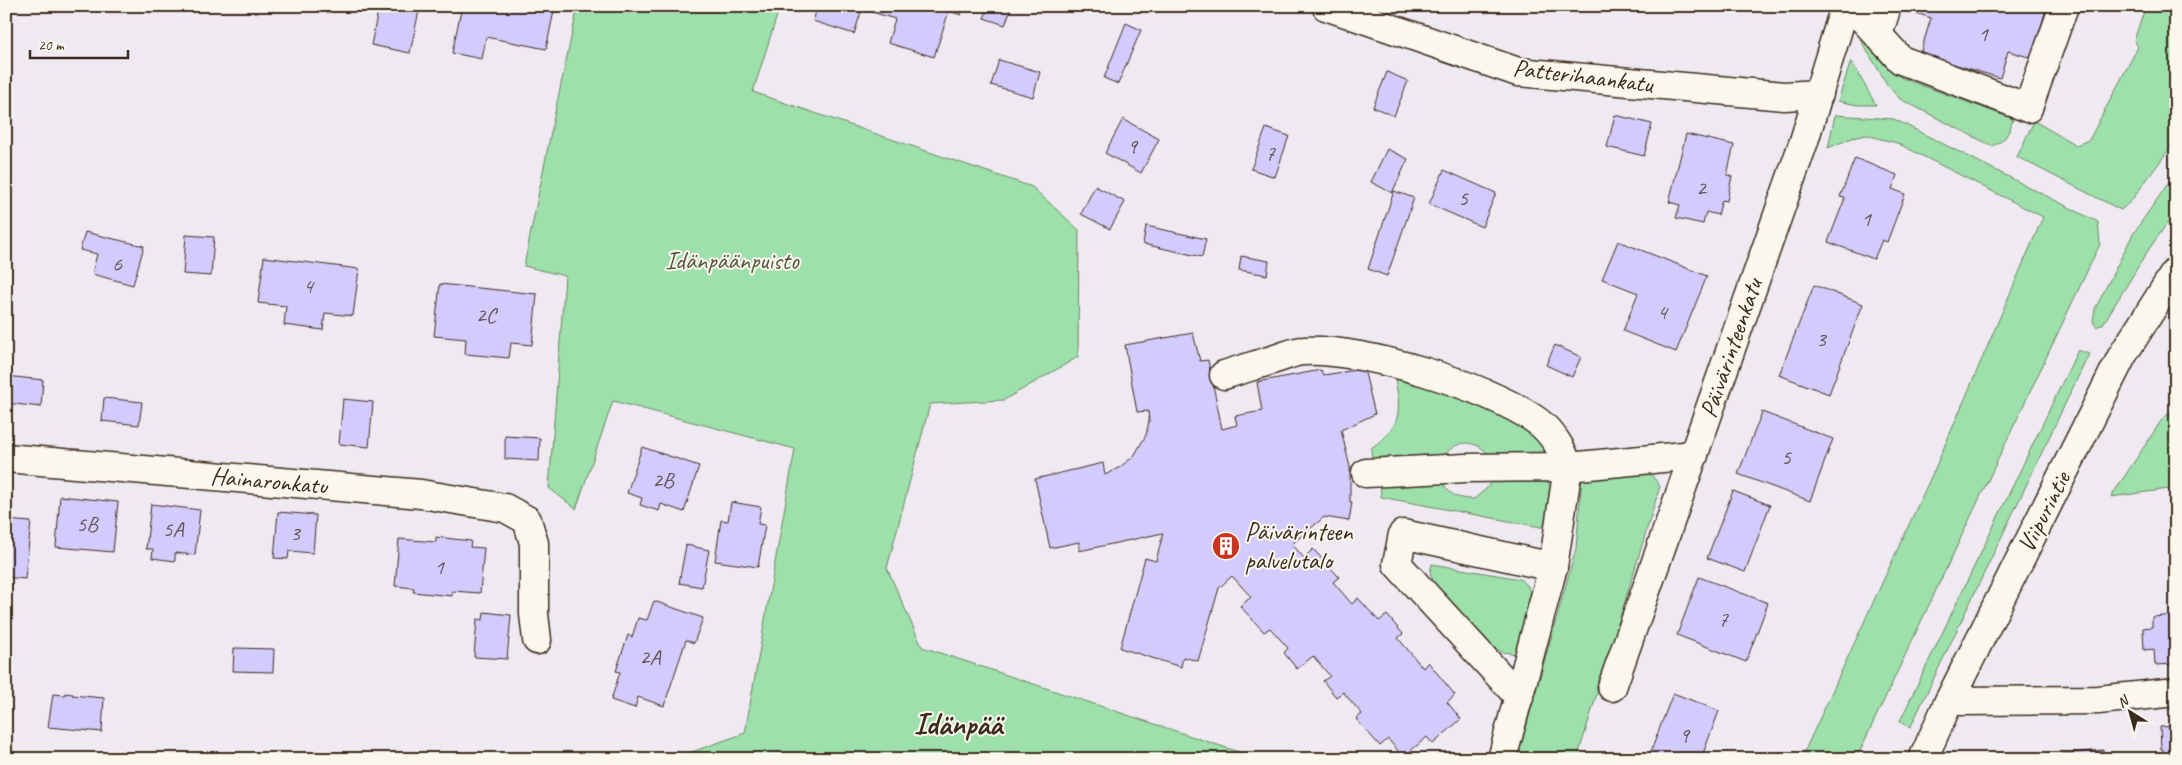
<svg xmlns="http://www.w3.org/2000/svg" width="2182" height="765" font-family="Caveat,sans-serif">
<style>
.green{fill:#9de0ab;stroke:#6c8564}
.building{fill:#d4cbfd;stroke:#3b2a1e}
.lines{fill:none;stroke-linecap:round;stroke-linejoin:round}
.minor-casing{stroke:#3b2a1e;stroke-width:31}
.major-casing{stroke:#3b2a1e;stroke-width:31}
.minor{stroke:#fbf7ec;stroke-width:28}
.major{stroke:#fbf7ec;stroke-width:28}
.labels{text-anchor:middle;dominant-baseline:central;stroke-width:4;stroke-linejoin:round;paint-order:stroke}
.number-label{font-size:22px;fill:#615256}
.street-label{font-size:25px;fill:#3b2a1e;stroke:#fbf7ec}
.park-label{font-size:25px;fill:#545841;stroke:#fbf7ec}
.poi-label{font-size:25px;fill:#3b2a1e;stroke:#fbf7ec;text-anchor:start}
.district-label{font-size:30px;font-weight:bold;fill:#3b2a1e;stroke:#fbf7ec}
</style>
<rect width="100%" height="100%" fill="#efeaf1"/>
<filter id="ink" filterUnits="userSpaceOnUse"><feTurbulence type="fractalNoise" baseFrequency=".02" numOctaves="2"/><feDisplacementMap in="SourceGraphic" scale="10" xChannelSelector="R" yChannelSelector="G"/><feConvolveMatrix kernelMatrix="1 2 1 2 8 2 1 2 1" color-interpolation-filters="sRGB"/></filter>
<g filter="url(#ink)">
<!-- green -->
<g class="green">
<path d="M578,6H780L753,92L1032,187L1079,230L1078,357L1004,400L930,404L887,568L922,647L1260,759H672L745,733L795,449L613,401L576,509L549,488L565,276L524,266L556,107Z"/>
<path d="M2146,6H2176V140L2131,201L2121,210L2017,157L2034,121L2076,145L2089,140L2138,47L2134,40Z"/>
<path d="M1860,39L1866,40L1885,66L1902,78L2013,119C2009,133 2006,141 1992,146L1900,99L1888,86Z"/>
<path d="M1851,61L1876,105H1857L1838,101Z"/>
<path d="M1835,115L1894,119L2098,222L2100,244L1856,759H1801L1936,466L2043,217L1897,143L1866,135L1852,138L1828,148Z"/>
<path d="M2176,172V211L2149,249L2103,324L2096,327L2093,321L2095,309L2133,234Z"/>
<path d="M2078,350L2089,354L1910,728L1900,721Z"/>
<path d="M1394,375L1447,390L1532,430L1553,454L1490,456C1475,438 1456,439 1442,458L1372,462L1371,448C1402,427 1402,411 1394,375Z"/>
<path d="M2176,406V488L2111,497L2161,421Z"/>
<path d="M1646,468L1660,486L1577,759H1517L1576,549L1582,476Z"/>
<path d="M1558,475L1551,529L1381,497L1380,482L1441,480C1450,495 1456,499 1474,499L1486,489L1492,481Z"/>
<path d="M1432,564L1520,579L1528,586L1531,597L1517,654L1502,652L1481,641L1436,591L1430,572Z"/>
</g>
<!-- building -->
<g class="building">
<path d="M318,6H338L337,12L317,8Z"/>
<path d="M379,6H420L410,53L371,45Z"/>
<path d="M462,6H555L546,49L486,37L482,59L452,53Z"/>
<path d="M818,6H964L961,15L949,11L934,57L888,43L895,19L862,9L854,34L813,21Z"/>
<path d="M989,6H1012L1005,25L984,18Z"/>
<path d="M1915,6H2047L2032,58L2008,51L2000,78L1920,54L1931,18L1913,12Z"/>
<path d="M1126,23L1141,30L1118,84L1104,78Z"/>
<path d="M999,60L1040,72L1033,97L991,85Z"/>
<path d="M1387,72L1408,81L1394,116L1373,107Z"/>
<path d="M1615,115L1652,124L1644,156L1607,147Z"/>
<path d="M1123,119L1159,139L1141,173L1105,153Z"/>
<path d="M1266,128L1289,136L1275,177L1251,169Z"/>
<path d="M1686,134L1734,145L1727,175L1732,176L1727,201L1722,200L1718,215L1706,212L1703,224L1676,218L1680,205L1669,202Z"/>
<path d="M1387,149L1408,159L1392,193L1371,182Z"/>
<path d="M1855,158L1897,175L1892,189L1905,194L1887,242L1882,240L1874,259L1828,242L1845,198L1840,197Z"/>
<path d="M1444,170L1496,193L1482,227L1429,204Z"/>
<path d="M1095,186L1125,202L1110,229L1081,214Z"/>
<path d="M1394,191L1414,198L1387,276L1368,269Z"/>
<path d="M1146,226L1206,239L1202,257L1143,244Z"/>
<path d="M85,232L144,246L133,285L92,274L97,254L80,250Z"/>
<path d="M186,235L214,237L211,276L183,274Z"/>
<path d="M1618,241L1707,276L1676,352L1623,331L1638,293L1602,279Z"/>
<path d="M1241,256L1269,261L1267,275L1239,270Z"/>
<path d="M264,257L359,269L353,316L325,313L323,330L284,325L286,306L258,303Z"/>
<path d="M440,284L537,294L532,345L511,343L509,358L465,354L466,339L434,336Z"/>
<path d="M1814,285L1863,304L1829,394L1779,375Z"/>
<path d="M1193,333L1200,361L1208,360L1222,429L1237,425L1235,416L1262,411L1257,382L1321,370L1323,375L1364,369L1375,414L1341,430L1350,467V502H1352L1349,521L1324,517L1292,544L1304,558L1313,549L1339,577L1333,582L1352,604L1358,598L1379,621L1387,615L1403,634L1398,638L1423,668L1428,662L1455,695L1447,702L1461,719L1433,744L1427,737L1403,757L1388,739L1380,746L1356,719L1362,714L1343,692L1336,697L1323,681L1330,676L1313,656L1297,669L1284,653L1288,648L1270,628L1264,632L1240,606L1251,597L1232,576L1219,588L1198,661L1183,657L1181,667L1120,648L1145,558L1156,561L1163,533L1079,551V542L1050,548L1035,479L1103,463L1105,475L1120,467L1134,456L1146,435L1149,421L1148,411L1137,412L1125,345Z"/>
<path d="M1555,345L1581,357L1572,377L1546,365Z"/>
<path d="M6,376L43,380L41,407L6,403Z"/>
<path d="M104,398L142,402L139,425L102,421Z"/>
<path d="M343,399L373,402L369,447L339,444Z"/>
<path d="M1762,412L1833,439L1810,501L1738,474Z"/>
<path d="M505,436L540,438L539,461L505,459Z"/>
<path d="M642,447L699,466L684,512L661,504L659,511L640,505L642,498L627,493Z"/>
<path d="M1733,491L1770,505L1745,572L1707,558Z"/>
<path d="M60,496L118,502L113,552L56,547Z"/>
<path d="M731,502L761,507L758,524L765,525L758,567L715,561L721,520L728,521Z"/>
<path d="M151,504L200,510L195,555L175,553V561L152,558L153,549H146Z"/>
<path d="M278,512L316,515L313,553L289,551L288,559L274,558Z"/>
<path d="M6,520L31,522L25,579L6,577Z"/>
<path d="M436,537L471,541L470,547L484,548L480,593L452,591V596L413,592L414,588L395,586L399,539L436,542Z"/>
<path d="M686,545L709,550L702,587L679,583Z"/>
<path d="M1699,577L1768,603L1746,662L1677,635Z"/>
<path d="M654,601L703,618L694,643L686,640L664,706L638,697L635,708L611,700L620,672L616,671L628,635L632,637L638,618L647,620Z"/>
<path d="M484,612L511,615L507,659L474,657L477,619L483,620Z"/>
<path d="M2176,615V664L2155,665L2154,649L2144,650L2143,628L2152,627V617Z"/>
<path d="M234,648L274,649L273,672L233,671Z"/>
<path d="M65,693L73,694L72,695L104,698L102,732L48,727L53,694L65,695Z"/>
<path d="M1673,693L1719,711L1701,759H1648Z"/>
<path d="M2176,726V759H2170V754L2163,755V749H2161L2160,727Z"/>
<path d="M2103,750L2104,759H2063L2062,754Z"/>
</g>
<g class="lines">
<defs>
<g id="minor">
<path d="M1326,6L1518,72L1784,96L1819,94"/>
<path d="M1851,6L1901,60L2028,108L2064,6"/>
<path d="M1878,35L1887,6"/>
<path d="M1224,375C1242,369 1260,364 1278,358C1286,356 1295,351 1304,351C1364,348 1488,386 1537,421C1552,432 1563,450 1568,467L1553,567L1502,759"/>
<path d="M6,458L421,494L505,508L527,520L534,543V614L537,640"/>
<path d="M1366,473L1466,468L1568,467L1694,455"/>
<path d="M1612,687L1804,141L1845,6"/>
<path d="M1519,697L1397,564L1403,534L1553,567"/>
<path d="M1949,701L2098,700L2176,692"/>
</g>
<path id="major" d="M1923,759L1949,701L2122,356L2176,271"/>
</defs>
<!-- minor casing -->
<use href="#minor" class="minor-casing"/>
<!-- major casing -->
<use href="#major" class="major-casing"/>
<!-- minor -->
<use href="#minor" class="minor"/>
<!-- major -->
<use href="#major" class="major"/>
</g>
</g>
<!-- icons -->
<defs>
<symbol id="building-disc" viewBox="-11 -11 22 22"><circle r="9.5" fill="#c8321e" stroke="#fbf7ec"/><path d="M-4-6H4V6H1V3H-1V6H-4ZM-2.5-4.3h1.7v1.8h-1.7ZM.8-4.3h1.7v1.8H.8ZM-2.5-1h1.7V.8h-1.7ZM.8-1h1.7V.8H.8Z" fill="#fff"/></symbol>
</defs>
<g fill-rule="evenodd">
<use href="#building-disc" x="1210" y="530" width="32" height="32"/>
</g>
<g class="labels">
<!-- number labels -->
<g class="number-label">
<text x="1983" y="34">1</text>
<text x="1132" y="146">9</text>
<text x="1270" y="153">7</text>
<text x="1701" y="188">2</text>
<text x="1463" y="198">5</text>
<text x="1866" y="219">1</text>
<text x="117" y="264">6</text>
<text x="308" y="286">4</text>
<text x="1662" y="312">4</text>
<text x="486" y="315">2C</text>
<text x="1821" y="339">3</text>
<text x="1786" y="457">5</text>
<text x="663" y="480">2B</text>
<text x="87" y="524">5B</text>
<text x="173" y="529">5A</text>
<text x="295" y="533">3</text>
<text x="439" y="567">1</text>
<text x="1723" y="619">7</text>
<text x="650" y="657">2A</text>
<text x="1684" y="735">9</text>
</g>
<!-- street labels -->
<g class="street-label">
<text transform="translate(1583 76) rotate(7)">Patterihaankatu</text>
<text transform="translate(1731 348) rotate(-71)">Päivärinteenkatu</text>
<text transform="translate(269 481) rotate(5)">Hainaronkatu</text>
<text transform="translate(2044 512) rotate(-63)">Viipurintie</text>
</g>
<!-- park labels -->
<g class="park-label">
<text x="732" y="261">Idänpäänpuisto</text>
</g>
<!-- poi labels -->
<g class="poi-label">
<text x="1245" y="532">Päivärinteen<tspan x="1245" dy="29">palvelutalo</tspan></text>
</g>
<!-- district labels -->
<g class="district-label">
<text x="958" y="724">Idänpää</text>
</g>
</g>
<!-- margin -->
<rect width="2182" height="765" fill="none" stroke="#fbf7ec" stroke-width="25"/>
<rect x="12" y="12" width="2157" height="740" fill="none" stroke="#3b2a1e" stroke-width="2" filter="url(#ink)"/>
<!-- north arrow -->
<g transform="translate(2130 712) rotate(323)" stroke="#fbf7ec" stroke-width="4" paint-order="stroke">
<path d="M0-4L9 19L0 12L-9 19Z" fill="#3b2a1e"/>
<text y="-8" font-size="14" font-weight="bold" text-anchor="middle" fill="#3b2a1e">N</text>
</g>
<!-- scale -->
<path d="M30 50v8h98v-8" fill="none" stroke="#3b2a1e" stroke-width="2.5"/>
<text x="38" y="50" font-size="15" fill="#3b2a1e" stroke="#fbf7ec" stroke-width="4" paint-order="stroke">20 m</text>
</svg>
